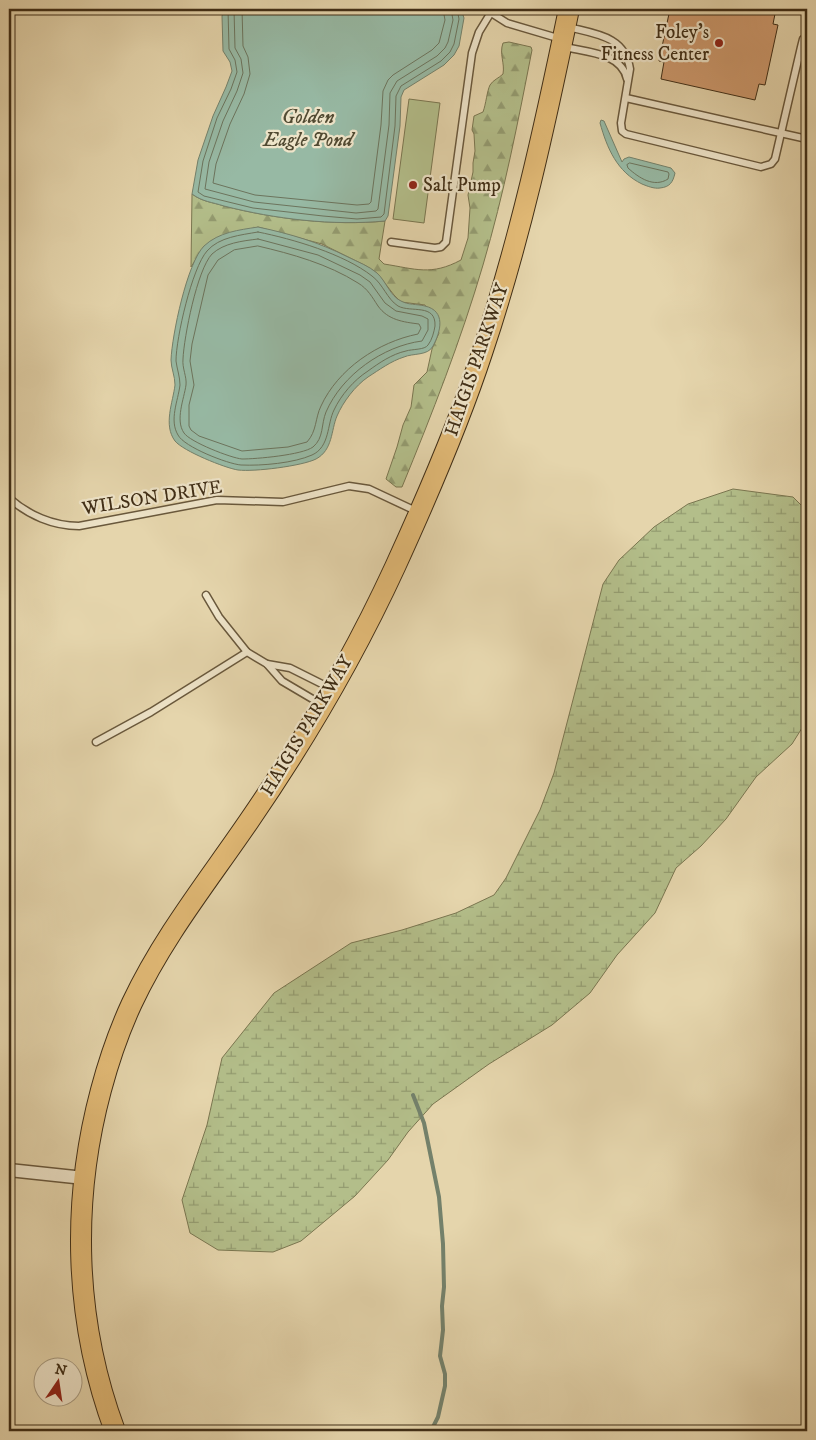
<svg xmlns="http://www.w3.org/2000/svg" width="816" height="1440" font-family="'IM FELL DW Pica',serif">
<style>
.grass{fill:#b3be8a;stroke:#7a7650}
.forest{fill:url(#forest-firs);stroke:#7a7650}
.wetland{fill:url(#wetland-marsh);stroke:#7a7650}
.water{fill:#97b9a4;stroke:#74816b}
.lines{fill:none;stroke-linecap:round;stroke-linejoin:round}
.shore{stroke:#6c745d;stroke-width:1}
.stream{stroke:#74816b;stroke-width:4}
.building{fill:#cd996d;stroke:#402e16}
.service-casing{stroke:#69583c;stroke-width:9}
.minor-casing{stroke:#69583c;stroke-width:15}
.primary-casing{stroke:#402e16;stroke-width:22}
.service{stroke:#eee4c9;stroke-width:6}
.minor{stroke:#eee4c9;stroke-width:12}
.primary{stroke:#e2ba76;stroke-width:20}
.poi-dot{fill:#8f2418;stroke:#eee4c9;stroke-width:2}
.labels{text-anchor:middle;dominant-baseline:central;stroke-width:4.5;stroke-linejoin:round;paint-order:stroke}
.poi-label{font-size:19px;fill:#402e16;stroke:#eee4c9;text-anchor:end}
.street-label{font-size:19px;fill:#402e16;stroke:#eee4c9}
.water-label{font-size:20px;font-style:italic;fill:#514a32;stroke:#eee4c9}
</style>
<defs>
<pattern id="forest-firs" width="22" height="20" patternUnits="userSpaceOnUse" patternTransform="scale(1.25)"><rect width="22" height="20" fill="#b3be8a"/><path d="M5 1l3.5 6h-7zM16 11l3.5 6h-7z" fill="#939b70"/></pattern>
<pattern id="wetland-marsh" width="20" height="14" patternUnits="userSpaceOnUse" patternTransform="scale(1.25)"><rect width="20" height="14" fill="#b3be8a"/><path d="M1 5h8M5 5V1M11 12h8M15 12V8" fill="none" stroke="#939b70"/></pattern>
</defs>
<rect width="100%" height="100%" fill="#e5d5ac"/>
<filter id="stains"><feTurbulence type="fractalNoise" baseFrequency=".004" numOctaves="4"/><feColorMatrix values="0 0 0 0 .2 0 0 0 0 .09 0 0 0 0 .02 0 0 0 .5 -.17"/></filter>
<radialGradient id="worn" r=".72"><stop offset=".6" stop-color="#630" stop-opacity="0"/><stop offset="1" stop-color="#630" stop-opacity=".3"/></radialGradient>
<!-- grass -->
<path class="grass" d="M409,99L440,103L424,223L393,219Z"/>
<!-- forest -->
<path class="forest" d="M509,42L531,47L532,50C518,122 504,194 483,265C461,340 432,414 402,487H396L386,479L397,447L403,425L411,407L414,385L427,372L432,349L439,333L425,305L401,302L394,295L377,273L366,266L322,244L258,227L204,246L191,267L192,194C203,202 212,202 224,206C275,219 333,226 385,221L379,259L384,264C416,269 431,276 461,260L468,238L470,208L468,195L473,172V163L475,151L474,134L472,130L474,116L483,112C486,104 487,91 490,85C493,80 499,78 503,74C505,63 499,54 503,43Z"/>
<!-- wetland -->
<path class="wetland" d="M733,489L793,497L807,511V720L792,744L756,777L726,819L701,846L676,868L655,913L617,955L590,993L552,1025L489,1064L433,1104L408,1132L388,1160L355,1196L301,1241L273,1252L218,1250L190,1233L182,1200L207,1125L222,1058L274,993L351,943L402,930L456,913L494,895L506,878L540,810L554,773L603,584L619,560L654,527L688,504Z"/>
<!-- water -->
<g class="water">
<path d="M224,9H461L464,18L459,46L454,55L444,65L404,90L401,97L400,126L388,216L385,221C333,226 275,219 224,206C212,202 203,202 192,194L198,160L213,116L226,87L232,71L230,62L223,51L222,16Z"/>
<path d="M601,120L604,121L622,162L624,159L629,157L671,168L675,173C673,182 670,187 660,188C654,189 647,186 642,184C617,172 607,148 600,123Z"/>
<path d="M258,227C291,234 318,242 348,257C358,262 369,266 377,273C386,281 390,296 401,301C408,305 417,304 425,306C446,311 441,331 433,346C428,356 413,353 404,357C391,361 379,370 368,377C355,386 343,402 337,416C331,430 333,450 316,459C302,466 254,472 238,470C225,468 183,451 175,441C163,425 173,402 175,385C175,376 171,368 171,360C172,335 187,263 204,246C219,232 239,230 258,227Z"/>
</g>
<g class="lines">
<!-- shore -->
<g class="shore">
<path d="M228,9L229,49L235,60L237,72L231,89L217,118L203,161L198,192L204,196L253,208L323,216L357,219L381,217L384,214L395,126L396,96L401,86L441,61L450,52L454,44L459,19L457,9"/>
<path d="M234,9L235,48L241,59L243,73L237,91L223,121L209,162L205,189L254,202L356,213L376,211L378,209L389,125L390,93L397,81L437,56L445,48L448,42L453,20L451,9"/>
<path d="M242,9L243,46L248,57L250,74L244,94L230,124L216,164L213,183L255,195L357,205L369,204L371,202L381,125L383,91L388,80L393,75L432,50L439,43L445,20L443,9"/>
<path d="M630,163L668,172L669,174L668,179C654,188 639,178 628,168L627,165Z"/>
<path d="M258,232C293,239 344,254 372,276C383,284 387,299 398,306C411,313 436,303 435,326C434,332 432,340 428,345C425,350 412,349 406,351C392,354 379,363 368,371C354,380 341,395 334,410C327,424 330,447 312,455C294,463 262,466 241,465C228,464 184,447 178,435C169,420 178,401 180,385C180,377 177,369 176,361C176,338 192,268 207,251C219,237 241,235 258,232Z"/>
<path d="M258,239L318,255L360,275L370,282L385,303L396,311L422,316L428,319V330L422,341C383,346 342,375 326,412C321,424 324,438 313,447C302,455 256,459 242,459C231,458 190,442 184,433C175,420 184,399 186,385C187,377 182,368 183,359C184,337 197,270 212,254C224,243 242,241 258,239Z"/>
<path d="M258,246C292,254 328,264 358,283C368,289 372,297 378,306C388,320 403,322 419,324L421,328L418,334C378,342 338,369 321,406C315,418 317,431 307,442L288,447L242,451L199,436L191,430L189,426V405L194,385L190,361L192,344L208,275L218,260L234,250Z"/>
</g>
<!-- stream -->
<path class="stream" d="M413,1095L424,1123L439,1197L443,1244L444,1287L442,1306L443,1330L440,1356L445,1374V1386L438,1417L431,1431"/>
</g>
<!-- building -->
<path class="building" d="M670,9H776L773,24L778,25L765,85L759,84L755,100L661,79L664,62L659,61Z"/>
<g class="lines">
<defs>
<g id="service">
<path d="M485,9L507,23L561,39"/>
<path d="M568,27C596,34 625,36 630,69L621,123L622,131L626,134L761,167L771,164L775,159L801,47L803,39L807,36"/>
<path d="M565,47C586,52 622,53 627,79"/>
<path d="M626,98L807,139"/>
<path d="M391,242L435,248L441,247L446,242L472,53L479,32L490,14"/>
<path d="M9,498C28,515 53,526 79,526L217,500L283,502L349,486L369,489L418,512"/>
<path d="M206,595L219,617L247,652"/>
<path d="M267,664L290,668L330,688"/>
<path d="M96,742L151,712L247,652L267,664L282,681L321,704"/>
</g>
<path id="minor" d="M9,1170L84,1178"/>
<path id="primary" d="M115,1431C74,1321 71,1202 101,1090C109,1060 119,1031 132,1003C163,937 208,881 249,821C304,741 354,656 395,567C427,497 458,426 482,353C520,240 545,125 569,9"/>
</defs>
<!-- service casing -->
<use href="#service" class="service-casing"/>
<!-- minor casing -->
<use href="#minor" class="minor-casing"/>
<!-- primary casing -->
<use href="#primary" class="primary-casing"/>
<!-- service -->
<use href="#service" class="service"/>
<!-- minor -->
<use href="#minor" class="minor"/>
<!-- primary -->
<use href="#primary" class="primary"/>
</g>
<!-- markers -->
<g class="poi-dot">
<circle cx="719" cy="43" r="5"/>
<circle cx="413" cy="185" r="5"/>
</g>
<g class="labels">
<!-- poi labels -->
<g class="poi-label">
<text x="709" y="32">Foley's<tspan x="709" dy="22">Fitness Center</tspan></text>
<text x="423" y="185" text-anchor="start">Salt Pump</text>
</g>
<!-- street labels -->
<g class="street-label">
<text transform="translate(477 360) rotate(-71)">HAIGIS PARKWAY</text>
<text transform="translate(152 498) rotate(-9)">WILSON DRIVE</text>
<text transform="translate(307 726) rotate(-59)">HAIGIS PARKWAY</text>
</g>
<!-- water labels -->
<g class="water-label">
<text x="308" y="117">Golden<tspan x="308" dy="23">Eagle Pond</tspan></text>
</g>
</g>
<!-- margin -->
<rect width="816" height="1440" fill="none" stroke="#e5d5ac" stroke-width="30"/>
<rect x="10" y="10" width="796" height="1420" fill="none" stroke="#402e16" stroke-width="2.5"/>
<rect x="15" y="15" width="786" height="1410" fill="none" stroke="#402e16"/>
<!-- north arrow -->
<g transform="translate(58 1382) rotate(13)"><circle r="24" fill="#eee4c9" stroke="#a89b81"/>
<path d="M0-4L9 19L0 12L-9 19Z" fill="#8f2418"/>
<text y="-8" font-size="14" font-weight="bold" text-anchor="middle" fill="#402e16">N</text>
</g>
<rect width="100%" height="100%" filter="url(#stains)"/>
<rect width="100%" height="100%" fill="url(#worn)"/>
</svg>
